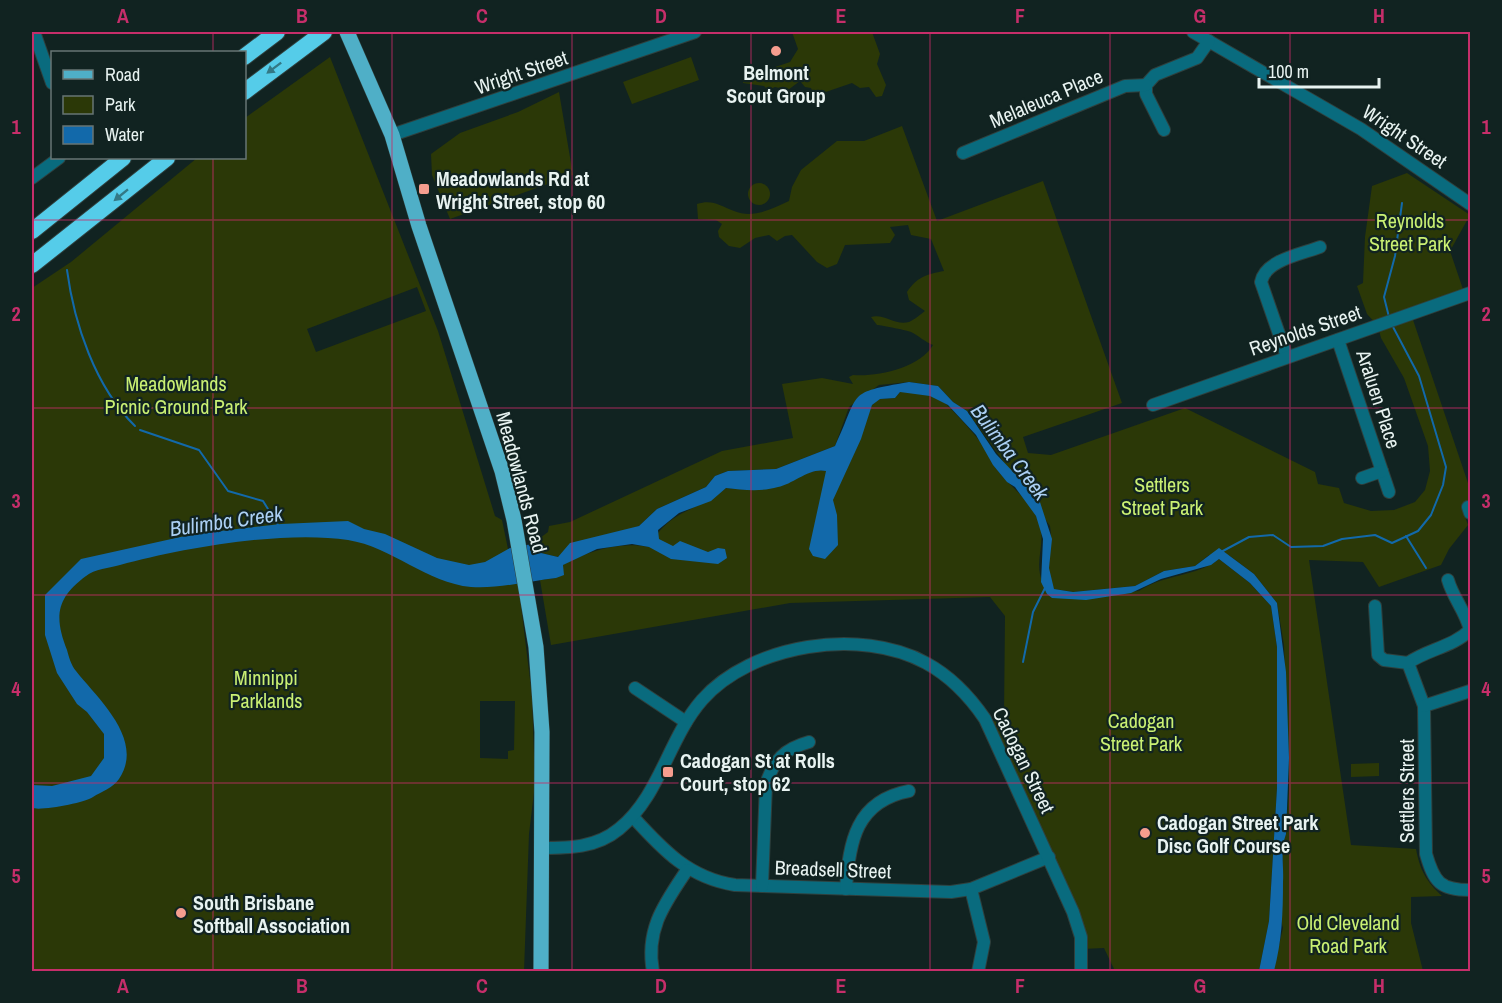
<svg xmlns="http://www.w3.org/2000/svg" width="1502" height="1003" font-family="'Archivo Narrow',sans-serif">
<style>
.green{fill:#2b3807;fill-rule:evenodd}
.water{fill:#1269aa}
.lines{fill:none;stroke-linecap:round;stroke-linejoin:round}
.stream{stroke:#1269aa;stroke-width:2}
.minor-casing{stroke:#2f403e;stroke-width:14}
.major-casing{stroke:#2f403e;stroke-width:16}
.highway-casing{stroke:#2f403e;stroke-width:18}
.minor{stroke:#096b7e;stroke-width:12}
.major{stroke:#4fafc7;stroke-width:15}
.highway{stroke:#55cce9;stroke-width:16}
.oneway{fill:#337885}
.grid{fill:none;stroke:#c62e6a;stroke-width:1.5;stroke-opacity:0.55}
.poi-dot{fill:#f59d8e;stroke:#112321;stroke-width:2}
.labels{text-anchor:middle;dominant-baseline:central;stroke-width:4.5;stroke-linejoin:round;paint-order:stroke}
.street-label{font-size:20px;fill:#e8f3f1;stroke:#112321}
.poi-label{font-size:20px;font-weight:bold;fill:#e8f3f1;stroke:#112321;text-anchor:start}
.park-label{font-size:20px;fill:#caf073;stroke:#112321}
.water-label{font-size:21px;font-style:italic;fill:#acd0f4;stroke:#112321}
.neatline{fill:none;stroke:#c62e6a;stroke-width:2}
.grid-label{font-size:20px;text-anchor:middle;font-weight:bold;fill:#c62e6a}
</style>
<rect width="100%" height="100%" fill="#112321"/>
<!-- green -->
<g class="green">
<path d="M792,32H872L880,54L877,64L886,85L882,96L876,97L869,87L860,88L852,83L814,96L811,88L805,87L800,81L788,90L775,87L768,90L764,86L743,83V78L790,62L798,49Z"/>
<path d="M330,57L438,331L495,516L502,520L508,549L516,565L532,696L535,784L529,834L524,971L32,972V288L71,262L197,158H244L245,118ZM417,287L426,311L316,352L307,329ZM480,701H515L514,750L508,751V759L480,758Z"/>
<path d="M691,57L699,80L632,104L623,82Z"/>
<path d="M559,92L573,175L450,219L432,175L431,154L460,133L518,112Z"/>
<path d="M902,126L937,221L1043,181L1122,403L1023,437L1028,453L1051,455L1185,408L1315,472L1318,484L1339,488L1344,503L1371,511L1394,510L1415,502L1425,490L1430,471L1428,446L1404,378L1381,338L1378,326L1367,314L1357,286L1363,283L1365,237L1372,186L1407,173L1470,215L1450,251L1465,295L1411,314L1470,489V502L1461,506L1468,525L1449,549L1441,565L1379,587L1363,562L1309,560L1351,845L1416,849C1420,870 1426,881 1442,896L1411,897V923L1423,971H1273L1283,928L1280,916L1283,880L1282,846L1286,834L1289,787L1284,645L1277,603L1254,574L1230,556L1209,555L1195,566L1164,571L1135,586L1073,592L1054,589C1043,569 1054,547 1050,526L967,411L953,402L938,386L909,382L879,385L849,407L835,446L776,469L728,471L715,476L706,487L657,509L639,526L563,552L558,557L541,553L532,544L548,532L549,526L570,522L722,451L793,438L782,384L822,378L853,384L849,377L853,375C877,377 920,368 933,345C925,342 919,336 911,332C910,331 881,325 877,325L871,317C884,313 895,326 909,322C914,320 921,314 925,311L909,300L907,292C917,277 927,274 944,271L931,239L911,235L908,225L890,227L895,235L890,243L845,245L837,264L827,268L817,262L792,235L785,236L777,241L769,235L755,238L740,248L729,246L719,237L718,231L722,224L716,220L698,219L697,204C713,199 720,206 734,211C753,219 772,209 789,201L792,187L801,170L837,141H864Z"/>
<circle cx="759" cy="194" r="11"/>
<path d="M906,391C917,393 928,394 938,398C947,402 981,441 987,451C990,456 991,462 995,467C1008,485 1026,496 1036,516C1048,538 1036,554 1040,574C1041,582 1049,591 1052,598L1139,591C1164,574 1196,577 1219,559L1250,583L1271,606L1277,647V788L1269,921L1259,971H1115L1104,948L1082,949L1081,937L988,724L1004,716L1005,616L990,597L790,603L551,645L540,580L556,578L562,565C589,551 619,541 649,547C670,508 696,513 726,488L750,490L818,470L826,471L872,405L879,399L895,398L900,392Z"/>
<path d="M1379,763V776L1351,777V764Z"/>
</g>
<!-- water -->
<path class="water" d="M909,382L938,386L953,402L967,411L996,454L1039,499L1052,539L1049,568L1054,589L1073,592L1135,586L1164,571L1195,566L1219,548L1254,574L1277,603L1286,672L1289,758L1286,834C1280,850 1284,865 1283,882C1283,913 1282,941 1274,971H1259L1269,921L1277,788V647L1271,606L1250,583L1219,559L1211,565L1161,579L1131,593L1086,600L1052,598L1047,594L1041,582L1043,539L1036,516L1015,487L1007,482L993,465L976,435L948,405L930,396L900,392L895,398L880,399L872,405L861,439L833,500L837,515L838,545L825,559L813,556L809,549L826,471C810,467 793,484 778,487C761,492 743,490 726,488L711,501L679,513L658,530L659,539L673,546L680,541L708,552L718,548L725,549L727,558L718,564L671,559L649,547L632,544L597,549L563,565L564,575L556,578C529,581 498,589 471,587C427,583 392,547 348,540C284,530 183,548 120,565C110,568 94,569 86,576C56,598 54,617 67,650C69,657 71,665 76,671C99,700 145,740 119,779C114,787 101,792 93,797C84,803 42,811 32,808V785L52,786L91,776L104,758V734L87,712L77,704L57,673L45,635V595L81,559L194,534L281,524L348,521L364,529L385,534L437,558L469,565L485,562L510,548L532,544L541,553L558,557L570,543L639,526L657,509L706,487L715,476L728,471L776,469L835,446C861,391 845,393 909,382Z"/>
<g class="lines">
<!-- stream -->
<g class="stream">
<path d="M67,270C74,323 95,387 135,426"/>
<path d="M1389,317L1384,297L1395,256L1402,203"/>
<path d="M140,430L199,450L228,491L263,501L278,525"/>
<path d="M1406,536L1426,568"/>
<path d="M1221,552L1249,537L1273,535L1291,547L1323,546L1342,539L1375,535L1392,543L1418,531L1431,515L1443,485L1446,467L1419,376L1392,325"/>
<path d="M1023,662L1033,612L1045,588"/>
</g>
<defs>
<g id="minor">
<path d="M34,32L52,83"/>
<path d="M1193,32L1361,129L1470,204"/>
<path d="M1164,130L1146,94V85L1155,75L1197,58L1209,41"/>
<path d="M392,135L695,32"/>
<path d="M963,153L1125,86L1146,85"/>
<path d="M32,178L59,158"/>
<path d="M1338,340L1389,492"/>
<path d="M1287,357L1261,282C1265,260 1302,254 1320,247"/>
<path d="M1153,405L1470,293"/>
<path d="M1362,478L1382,471"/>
<path d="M1468,507L1470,513"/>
<path d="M1448,580C1453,598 1466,612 1470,630C1453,647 1428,649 1408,663L1424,706L1426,854C1434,882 1440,890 1470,890"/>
<path d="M1375,606L1378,655L1384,660L1408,663"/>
<path d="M635,688L686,722"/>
<path d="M1424,706L1470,691"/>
<path d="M633,817C663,850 689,878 735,885L951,892L971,889L1049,857"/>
<path d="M541,848C569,848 596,848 619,829C660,796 668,739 702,700C751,644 861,627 926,663C950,676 970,697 985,719L1073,912L1081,937V972"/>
<path d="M762,886L766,784C774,760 784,749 809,742"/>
<path d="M846,889C849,842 856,801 909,791"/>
<path d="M971,889L984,942L978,972"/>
<path d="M653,972C645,929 665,903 687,870"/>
</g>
<path id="major" d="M347,32L392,135L419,226L502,471L514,520L536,647L542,732L541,972"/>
<g id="highway">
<path d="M244,57L277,32"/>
<path d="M244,92L324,32"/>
<path d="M32,231L123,158"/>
<path d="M32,265L167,158"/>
</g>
</defs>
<!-- minor casing -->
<use href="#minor" class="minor-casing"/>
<!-- major casing -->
<use href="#major" class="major-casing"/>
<!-- highway casing -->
<use href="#highway" class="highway-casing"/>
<!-- minor -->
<use href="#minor" class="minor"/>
<!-- major -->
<use href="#major" class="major"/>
<!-- highway -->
<use href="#highway" class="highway"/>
</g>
<!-- one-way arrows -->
<defs><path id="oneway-solid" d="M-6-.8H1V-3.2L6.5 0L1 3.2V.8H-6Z" transform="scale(1.5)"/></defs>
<g class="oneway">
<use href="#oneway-solid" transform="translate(274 68) rotate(143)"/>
<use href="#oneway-solid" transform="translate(121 195) rotate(141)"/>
</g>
<!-- grid -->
<path class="grid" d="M213,32V52M392,32V972M572,32V972M751,32V972M930,32V972M1110,32V972M1290,32V972M213,158V972M32,220H1470M32,408H1470M32,595H1470M32,783H1470"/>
<!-- markers -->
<g class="poi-dot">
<circle cx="776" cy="51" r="6"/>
<rect x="418" y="183" width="12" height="12" rx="3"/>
<rect x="662" y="766" width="12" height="12" rx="3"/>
<circle cx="1145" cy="833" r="6"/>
<circle cx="181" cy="913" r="6"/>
</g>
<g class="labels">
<!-- street labels -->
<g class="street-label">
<text transform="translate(521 72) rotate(-19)">Wright Street</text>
<text transform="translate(1046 98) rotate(-23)">Melaleuca Place</text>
<text transform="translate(1405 136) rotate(34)">Wright Street</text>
<text transform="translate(1305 330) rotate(-19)">Reynolds Street</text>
<text transform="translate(1379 399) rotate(72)">Araluen Place</text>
<text transform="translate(522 482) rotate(75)">Meadowlands Road</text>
<text transform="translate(1024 760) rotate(64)">Cadogan Street</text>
<text transform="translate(1406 791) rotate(-90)">Settlers Street</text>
<text transform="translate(833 869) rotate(2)">Breadsell Street</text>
</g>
<!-- poi labels -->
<g class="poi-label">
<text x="776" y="72" text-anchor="middle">Belmont<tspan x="776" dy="23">Scout Group</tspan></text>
<text x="436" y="178">Meadowlands Rd at<tspan x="436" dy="23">Wright Street, stop 60</tspan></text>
<text x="680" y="760">Cadogan St at Rolls<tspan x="680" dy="23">Court, stop 62</tspan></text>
<text x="1157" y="822">Cadogan Street Park<tspan x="1157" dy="23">Disc Golf Course</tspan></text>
<text x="193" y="902">South Brisbane<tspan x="193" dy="23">Softball Association</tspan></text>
</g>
<!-- park labels -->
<g class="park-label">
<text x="1410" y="220">Reynolds<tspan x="1410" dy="23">Street Park</tspan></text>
<text x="176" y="383">Meadowlands<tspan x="176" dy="23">Picnic Ground Park</tspan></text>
<text x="1162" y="484">Settlers<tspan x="1162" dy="23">Street Park</tspan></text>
<text x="266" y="677">Minnippi<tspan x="266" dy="23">Parklands</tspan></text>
<text x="1141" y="720">Cadogan<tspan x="1141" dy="23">Street Park</tspan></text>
<text x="1348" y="922">Old Cleveland<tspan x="1348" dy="23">Road Park</tspan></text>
</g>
<!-- water labels -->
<g class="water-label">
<text transform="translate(1010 452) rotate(53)">Bulimba Creek</text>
<text transform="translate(226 521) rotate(-8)">Bulimba Creek</text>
</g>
</g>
<!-- border -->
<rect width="1502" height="1003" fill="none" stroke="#112321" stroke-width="66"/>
<!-- legend -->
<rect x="51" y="51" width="195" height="108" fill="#112321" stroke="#677674" stroke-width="1.5"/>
<rect x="63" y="70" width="30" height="9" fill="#4fafc7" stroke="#677674" stroke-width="1.5"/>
<text x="105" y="81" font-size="18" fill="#e8f3f1">Road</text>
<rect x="63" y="96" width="30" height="18" fill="#2b3807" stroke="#677674" stroke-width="1.5"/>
<text x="105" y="111" font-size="18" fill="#e8f3f1">Park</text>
<rect x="63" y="126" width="30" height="18" fill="#1269aa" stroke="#677674" stroke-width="1.5"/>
<text x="105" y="141" font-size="18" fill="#e8f3f1">Water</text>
<!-- scale -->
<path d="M1259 78v9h120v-9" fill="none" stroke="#e8f3f1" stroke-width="3"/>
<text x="1268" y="78" font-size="18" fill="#e8f3f1" stroke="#112321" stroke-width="4.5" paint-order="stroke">100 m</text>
<rect x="33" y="33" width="1436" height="937" class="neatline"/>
<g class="grid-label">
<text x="123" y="23">A</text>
<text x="302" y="23">B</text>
<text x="482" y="23">C</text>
<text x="661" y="23">D</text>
<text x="841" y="23">E</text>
<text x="1020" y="23">F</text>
<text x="1200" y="23">G</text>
<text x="1379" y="23">H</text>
<text x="16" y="134">1</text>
<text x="1486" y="134">1</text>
<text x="16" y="321">2</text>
<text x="1486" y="321">2</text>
<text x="16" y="508">3</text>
<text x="1486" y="508">3</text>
<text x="16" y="696">4</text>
<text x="1486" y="696">4</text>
<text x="16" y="883">5</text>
<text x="1486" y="883">5</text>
<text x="123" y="993">A</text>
<text x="302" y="993">B</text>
<text x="482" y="993">C</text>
<text x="661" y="993">D</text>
<text x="841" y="993">E</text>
<text x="1020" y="993">F</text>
<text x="1200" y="993">G</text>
<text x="1379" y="993">H</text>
</g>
</svg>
